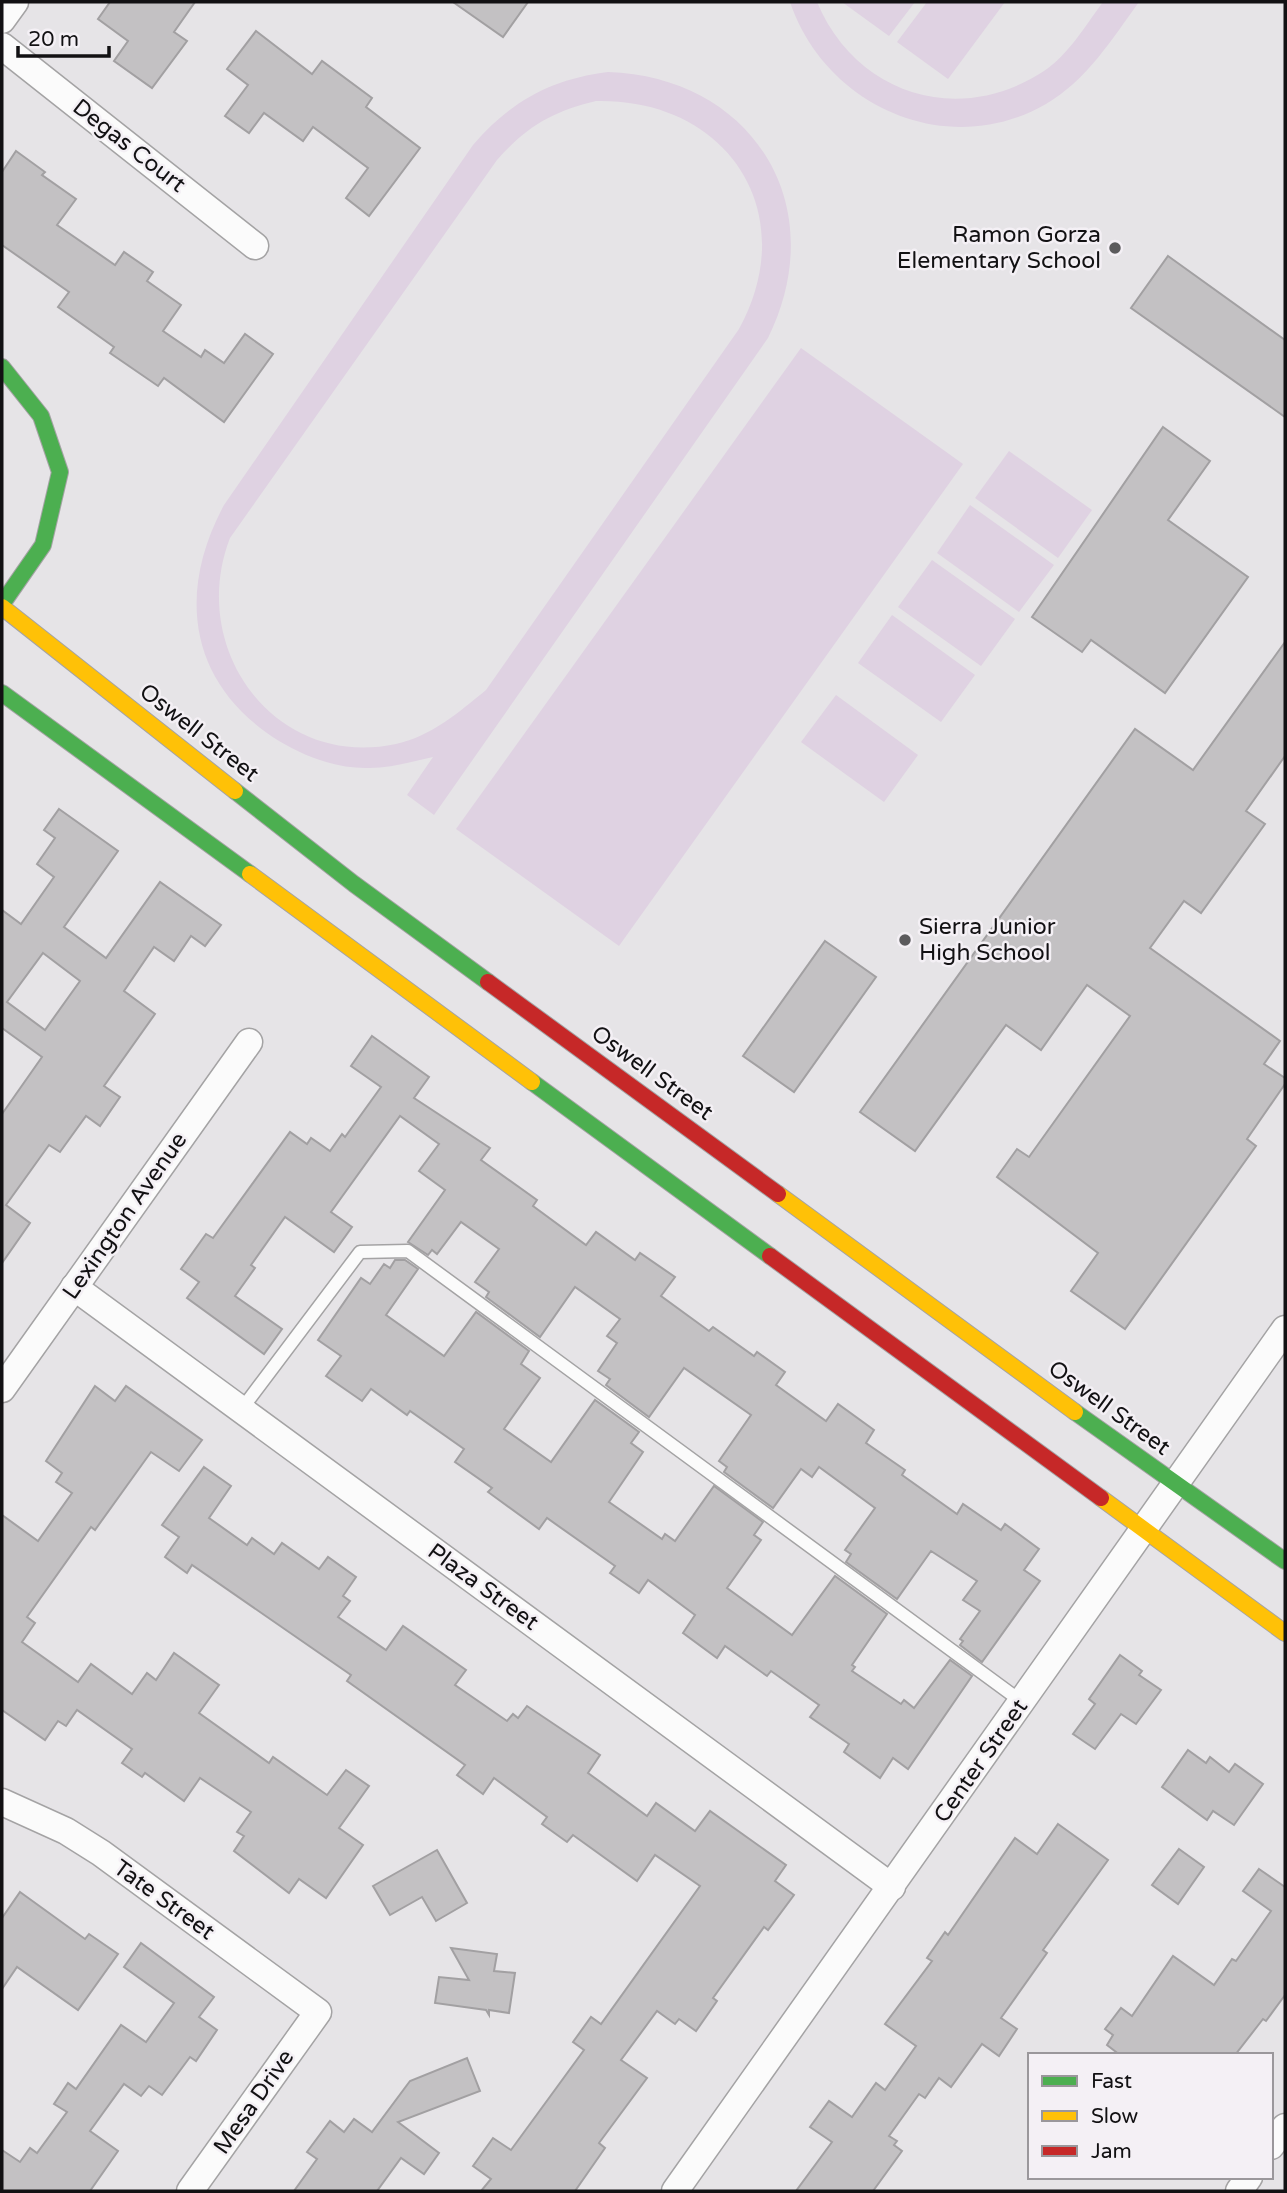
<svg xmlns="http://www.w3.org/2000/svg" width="1287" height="2193" font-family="'Varela Round',sans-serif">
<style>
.park{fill:#dfd2e2;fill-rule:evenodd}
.building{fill:#c3c1c3;stroke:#a2a0a2;stroke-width:2;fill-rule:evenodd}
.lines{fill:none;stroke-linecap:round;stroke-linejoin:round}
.lane-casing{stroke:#a4a3a4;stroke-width:15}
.street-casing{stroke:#a4a3a4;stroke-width:29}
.fast-casing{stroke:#a4a3a4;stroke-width:18}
.slow-casing{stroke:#a4a3a4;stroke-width:18}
.jam-casing{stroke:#a4a3a4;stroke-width:18}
.lane{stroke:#fbfbfb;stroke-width:12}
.street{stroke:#fbfbfb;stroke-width:26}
.fast{stroke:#4caf50;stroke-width:16}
.slow{stroke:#ffc107;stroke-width:16}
.jam{stroke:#c62828;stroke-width:16}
.poi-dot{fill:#5c5b5d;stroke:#f4f0f5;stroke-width:2.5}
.labels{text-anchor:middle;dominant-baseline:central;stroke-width:5;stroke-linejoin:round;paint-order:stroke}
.street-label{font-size:23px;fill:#121113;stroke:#f4f0f5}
.poi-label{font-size:23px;fill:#121113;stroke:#f4f0f5;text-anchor:end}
</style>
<rect width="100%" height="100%" fill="#e6e4e7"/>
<!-- park -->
<g class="park">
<path d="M790,2H817C856,95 959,127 1044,71C1069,54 1085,26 1103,2H1139C1112,39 1087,80 1046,104C947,161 825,106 790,2Z"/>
<path d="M842,2H915L889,36Z"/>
<path d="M927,2H1005L948,79L897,42Z"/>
<path d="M608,72C753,77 833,206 768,338L434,815L407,795L433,757C410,762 388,769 365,768C335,768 304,756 279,741C189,685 176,594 224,505L473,145C510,102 551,79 608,72ZM596,101C727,98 803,212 739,329L486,690C459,712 432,736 396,744C275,770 187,649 230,538L497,160C526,127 553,111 596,101Z"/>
<path d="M801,348L963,464L619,946L456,829Z"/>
<path d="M1009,451L1092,510L1058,558L975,498Z"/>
<path d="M970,505L1054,565L1019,612L937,553Z"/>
<path d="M932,560L1015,619L981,666L898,607Z"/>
<path d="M892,615L975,675L941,722L858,663Z"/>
<path d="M836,695L918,755L884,802L801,742Z"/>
</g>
<!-- building -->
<g class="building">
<path d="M110,2H195L174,32L187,41L152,88L114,61L128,41L98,19Z"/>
<path d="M453,2H528L503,37Z"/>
<path d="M256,31L312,74L322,61L372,98L366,107L420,148L369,216L346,198L368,168L313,127L303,141L264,113L249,133L225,116L248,85L227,69Z"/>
<path d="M16,151L45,172L42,175L76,199L57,225L115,265L124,252L153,272L147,281L181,305L163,331L201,357L205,350L224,363L245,334L273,354L224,422L164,378L158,386L110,353L114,347L58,307L69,292L2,245V172Z"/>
<path d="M1168,256L1285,340V417L1131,308Z"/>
<path d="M1163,427L1210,461L1168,520L1248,577L1165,693L1091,640L1082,652L1032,617Z"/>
<path d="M1285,642V756L1246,811L1265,824L1201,913L1184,901L1150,948L1280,1041L1264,1064L1285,1078V1084L1247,1139L1256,1146L1125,1329L1071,1291L1098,1253L997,1177L1017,1149L1029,1157L1130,1016L1087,985L1041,1050L1006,1025L915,1151L860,1112L1135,729L1193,770Z"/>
<path d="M59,809L118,851L64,927L106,958L160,882L221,925L205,946L191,936L174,961L154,947L124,991L155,1014L104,1086L120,1097L100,1126L86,1116L60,1152L49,1145L6,1205L30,1223L2,1263V1114L42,1057L2,1028V910L21,924L54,877L37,864L55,838L44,830ZM43,953L80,981L45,1030L7,1002Z"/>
<path d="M825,941L876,977L794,1092L743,1056Z"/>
<path d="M372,1036L429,1077L414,1098L490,1148L481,1160L537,1200L533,1206L586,1245L596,1232L635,1260L640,1253L675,1277L661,1296L709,1331L713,1327L754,1356L757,1352L785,1372L776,1385L826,1421L838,1404L874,1430L866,1443L905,1470L902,1475L957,1514L963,1504L1001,1530L1005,1524L1039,1549L1024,1570L1040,1581L982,1662L960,1645L963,1641L960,1639L980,1611L963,1600L977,1581L931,1551L897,1599L846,1562L851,1554L845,1550L875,1508L819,1467L812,1477L801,1469L773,1508L724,1472L727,1467L719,1461L751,1415L684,1368L649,1417L606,1385L610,1379L598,1371L617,1343L607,1336L620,1319L575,1287L540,1337L486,1297L489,1292L475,1282L499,1249L461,1222L437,1254L432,1250L428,1255L408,1242L445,1190L419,1171L439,1144L400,1116L331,1212L352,1227L334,1252L285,1217L251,1265L255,1268L235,1296L282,1329L264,1354L187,1298L199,1282L181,1269L206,1234L213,1238L290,1132L307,1144L311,1138L330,1151L342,1134L345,1137L381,1087L351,1066Z"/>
<path d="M395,1260H405L418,1269L386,1315L444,1356L476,1312L529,1351L521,1364L540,1378L504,1429L551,1462L595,1400L639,1432L631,1443L643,1452L609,1502L662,1539L665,1534L675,1541L714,1486L763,1522L754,1535L761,1540L727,1588L792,1635L835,1576L887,1614L852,1665L855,1667L852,1671L901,1704L904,1700L914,1708L950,1660L972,1676L908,1769L893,1758L880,1778L844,1752L849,1744L810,1717L819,1705L771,1671L767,1676L725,1646L717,1658L683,1633L695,1615L648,1580L639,1593L610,1573L615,1566L547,1518L539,1529L488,1492L492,1488L455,1462L464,1449L410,1411L407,1415L371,1389L362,1401L326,1376L341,1356L318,1340L361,1278L370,1284L384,1264L390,1268Z"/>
<path d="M95,1386L115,1401L126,1386L202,1440L179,1471L151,1452L95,1530L91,1527L27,1617L35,1623L22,1642L78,1682L91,1664L132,1694L147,1673L156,1680L174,1653L219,1685L199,1713L269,1763L273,1757L327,1795L346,1770L369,1786L339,1828L363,1845L326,1898L299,1879L289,1893L234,1851L244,1836L237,1832L251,1812L200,1778L184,1801L145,1773L142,1777L122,1763L132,1749L77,1710L66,1726L58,1721L45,1740L2,1710V1515L38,1541L72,1493L56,1482L62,1473L46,1461Z"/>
<path d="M204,1467L231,1486L209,1518L247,1545L252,1538L274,1554L282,1543L319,1569L328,1557L356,1577L343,1596L350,1601L338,1617L386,1650L403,1626L466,1670L455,1685L507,1721L513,1714L518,1718L527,1706L600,1755L588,1773L647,1816L656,1803L695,1831L710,1811L786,1865L775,1881L794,1895L768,1930L764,1927L713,1998L717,2001L696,2031L679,2019L675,2024L657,2011L621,2060L647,2078L599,2143L605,2148L575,2191H481L491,2179L473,2166L493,2138L511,2150L584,2050L573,2042L591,2017L601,2024L700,1886L655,1855L637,1881L573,1835L567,1842L542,1824L547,1817L494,1778L483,1794L457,1775L465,1765L347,1681L351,1675L192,1565L187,1573L165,1557L179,1537L162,1525Z"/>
<path d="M1120,1655L1142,1671L1139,1675L1161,1690L1136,1724L1121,1714L1095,1749L1073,1734L1095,1704L1089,1699Z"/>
<path d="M1188,1750L1206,1763L1210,1757L1229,1772L1235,1764L1263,1784L1234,1825L1213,1811L1207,1820L1162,1787Z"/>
<path d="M1058,1824L1108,1860L1043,1950L1047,1953L1001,2018L1017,2029L999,2056L982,2044L951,2087L939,2078L925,2098L919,2094L889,2136L897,2141L894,2145L902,2151L873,2191H796L832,2142L810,2127L829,2101L852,2117L876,2083L885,2090L916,2046L885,2024L932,1961L927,1958L945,1932L948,1935L1015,1838L1037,1854Z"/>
<path d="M1179,1849L1204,1867L1178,1904L1152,1885Z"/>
<path d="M437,1850L467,1903L436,1921L422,1897L390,1915L373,1886Z"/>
<path d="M1259,1869L1285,1887V1995L1266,2021L1263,2019L1235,2055H1120L1107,2045L1113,2035L1105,2029L1121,2008L1132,2016L1173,1956L1214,1985L1232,1959L1236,1961L1271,1911L1243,1891Z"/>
<path d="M20,1892L85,1939L89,1934L118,1954L78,2010L17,1967L2,1989V1918Z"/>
<path d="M141,1943L214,1997L199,2017L217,2030L196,2061L190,2057L162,2095L149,2086L141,2096L124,2084L90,2131L118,2151L90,2191H2V2150L20,2162L30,2148L37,2153L67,2112L54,2104L68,2083L76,2089L121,2025L146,2042L174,2003L124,1967Z"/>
<path d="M451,1948L497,1954L494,1971L515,1973L509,2013L489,2010V2015L486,2010L435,2003L439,1977L469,1980Z"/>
<path d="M467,2058L480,2091L398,2122L439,2153L424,2174L401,2158L377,2191H294L317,2159L307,2152L330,2121L344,2132L354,2119L372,2132L410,2081Z"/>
</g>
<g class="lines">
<defs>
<path id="lane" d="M241,1410L360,1252L408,1251L1022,1702"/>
<g id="street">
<path d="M2,20L15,2"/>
<path d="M2,46L255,246"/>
<path d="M74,1287L892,1887"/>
<path d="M2,1389L249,1042"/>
<path d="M2,1802L66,1831L101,1853L318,2012L190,2191"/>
<path d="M1271,2146L1285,2127"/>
<path d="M675,2191L1285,1329"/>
<path d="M1239,2191L1249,2177"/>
</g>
<g id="fast">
<path d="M2,367L41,416L60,472L43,545L2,604"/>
<path d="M2,693L250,874"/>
<path d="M235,791L354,884L488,982"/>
<path d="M532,1082L770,1256"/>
<path d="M1075,1412L1285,1561"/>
</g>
<g id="slow">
<path d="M2,607L235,791"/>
<path d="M250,874L532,1082"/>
<path d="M778,1194L1075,1412"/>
<path d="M1101,1498L1285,1633"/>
</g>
<g id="jam">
<path d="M488,982L778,1194"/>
<path d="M770,1256L1101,1498"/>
</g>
</defs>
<!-- lane casing -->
<use href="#lane" class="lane-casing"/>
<!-- street casing -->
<use href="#street" class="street-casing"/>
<!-- fast casing -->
<use href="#fast" class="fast-casing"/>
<!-- slow casing -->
<use href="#slow" class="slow-casing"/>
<!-- jam casing -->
<use href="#jam" class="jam-casing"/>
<!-- lane -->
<use href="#lane" class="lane"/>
<!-- street -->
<use href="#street" class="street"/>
<!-- fast -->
<use href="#fast" class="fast"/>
<!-- slow -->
<use href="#slow" class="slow"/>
<!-- jam -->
<use href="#jam" class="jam"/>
</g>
<!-- markers -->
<g class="poi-dot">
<circle cx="1115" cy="248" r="7"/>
<circle cx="905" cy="940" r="7"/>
</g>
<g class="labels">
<!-- street labels -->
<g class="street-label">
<text transform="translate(129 146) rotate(38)">Degas Court</text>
<text transform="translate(199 733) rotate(38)">Oswell Street</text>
<text transform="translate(652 1073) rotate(36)">Oswell Street</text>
<text transform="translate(125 1216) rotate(-55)">Lexington Avenue</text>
<text transform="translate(1109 1408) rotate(36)">Oswell Street</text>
<text transform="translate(483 1587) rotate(36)">Plaza Street</text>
<text transform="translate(981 1761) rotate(-55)">Center Street</text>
<text transform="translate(164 1900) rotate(36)">Tate Street</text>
<text transform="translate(254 2102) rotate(-55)">Mesa Drive</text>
</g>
<!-- poi labels -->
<g class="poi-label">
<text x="1101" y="235">Ramon Gorza<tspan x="1101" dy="26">Elementary School</tspan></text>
<text x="919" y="927" text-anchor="start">Sierra Junior<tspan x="919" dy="26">High School</tspan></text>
</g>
</g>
<!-- border -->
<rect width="1287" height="2193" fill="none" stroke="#121113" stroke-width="7"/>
<!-- legend -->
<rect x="1028" y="2053" width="245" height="126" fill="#f4f0f5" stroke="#9a979b" stroke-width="2"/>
<rect x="1042" y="2076" width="35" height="10" fill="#4caf50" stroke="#9a979b" stroke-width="2"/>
<text x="1091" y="2088" font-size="21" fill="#121113">Fast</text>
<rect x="1042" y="2111" width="35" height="10" fill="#ffc107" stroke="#9a979b" stroke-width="2"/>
<text x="1091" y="2123" font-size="21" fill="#121113">Slow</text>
<rect x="1042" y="2146" width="35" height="10" fill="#c62828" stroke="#9a979b" stroke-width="2"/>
<text x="1091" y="2158" font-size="21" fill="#121113">Jam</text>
<!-- scale -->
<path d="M18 46v10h91v-10" fill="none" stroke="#121113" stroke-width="3.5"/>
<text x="28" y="46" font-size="21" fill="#121113" stroke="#f4f0f5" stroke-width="5" paint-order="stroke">20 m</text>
</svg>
